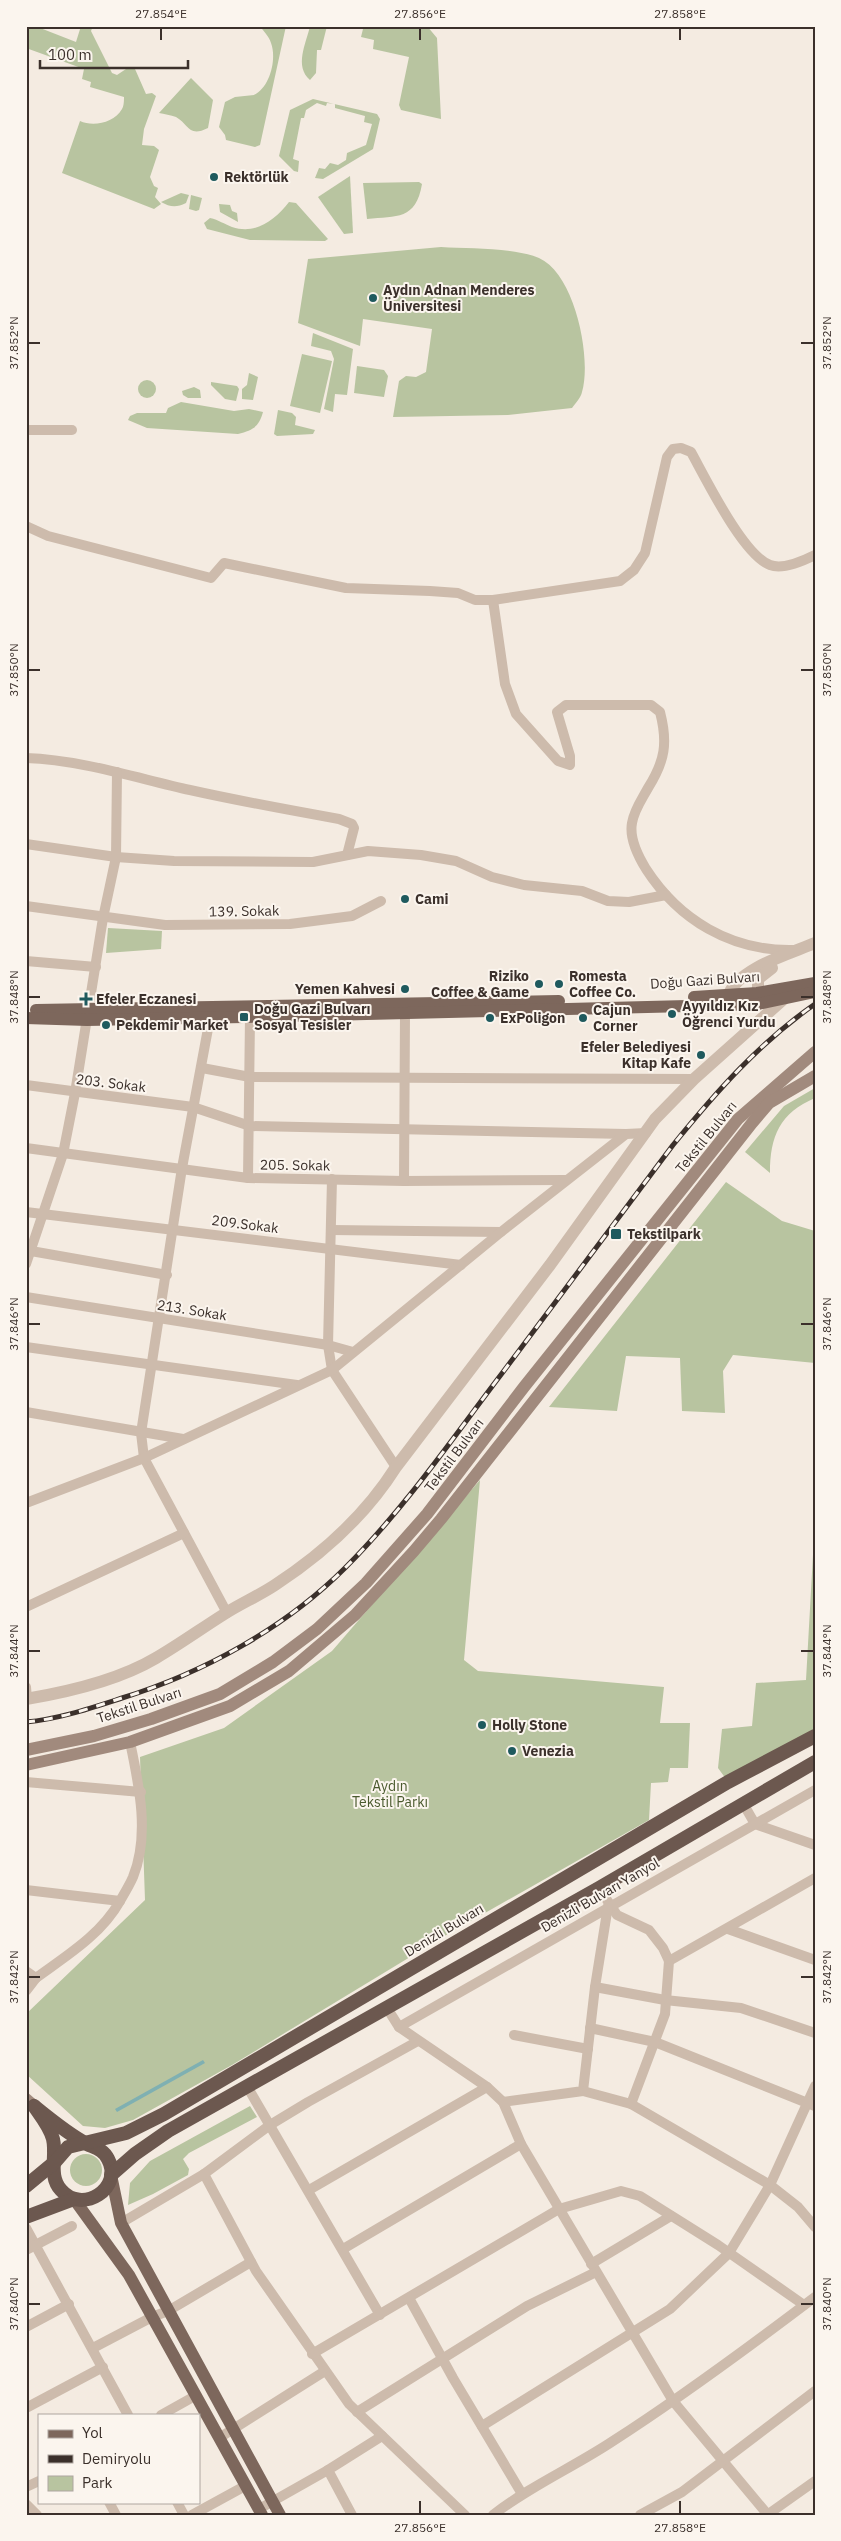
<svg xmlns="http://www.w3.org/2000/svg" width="841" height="2541" font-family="'IBM Plex Sans',sans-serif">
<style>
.green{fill:#b8c4a0}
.water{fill:#7fb0b2}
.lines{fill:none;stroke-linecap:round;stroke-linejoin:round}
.minor{stroke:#cdbbac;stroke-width:10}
.tertiary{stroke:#cdbbac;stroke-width:12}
.secondary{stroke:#a18a7d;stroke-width:12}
.primary{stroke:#7d675c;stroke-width:12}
.trunk{stroke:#6c584f;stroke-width:14}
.rail-casing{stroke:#3b302b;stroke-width:5}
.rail{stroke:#fbf5ee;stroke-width:3;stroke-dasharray:9;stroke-linecap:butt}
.ticks{fill:none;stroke:#3b302b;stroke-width:2}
.poi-dot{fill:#1f5a5e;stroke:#fbf5ee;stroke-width:2}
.labels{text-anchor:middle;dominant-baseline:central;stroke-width:4;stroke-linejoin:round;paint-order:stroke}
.poi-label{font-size:14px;font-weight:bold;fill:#3b302b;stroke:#fbf5ee;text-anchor:start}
.street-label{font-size:14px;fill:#3b302b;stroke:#fbf5ee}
.park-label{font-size:14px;fill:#4a5a2e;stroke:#fbf5ee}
.neatline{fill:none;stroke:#3b302b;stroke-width:2}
.ticks-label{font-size:12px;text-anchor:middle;fill:#3b302b}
</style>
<rect width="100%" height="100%" fill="#f4ebe1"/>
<!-- green -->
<g class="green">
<path d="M26,26H35L76,42L81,26H93L91,31L112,73L117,75L129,67L135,69L146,94L152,93L156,96L144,129L142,145L154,146L159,150L150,177L154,186L158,188L155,197L161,204L154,209L62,173L80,121C93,127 114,123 122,109C124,106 124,100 124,97L90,87L91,82L82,79L84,69L26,48Z"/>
<path d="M260,26H286L260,145L255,147L226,140L225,135L219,127L225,102L235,97L254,95C270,87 277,59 271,43C269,36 264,32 260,26Z"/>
<path d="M310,26H327L321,50H317L316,73L310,80C294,66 306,44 310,26Z"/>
<path d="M354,26H427L437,38L441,119L401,110L399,105L409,57L373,49L374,40L361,37L363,29Z"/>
<path d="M191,78L213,100L208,128C188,138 189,124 176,117C171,115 164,114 159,113Z"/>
<path d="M313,99L377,114L380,119L373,149L323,179L315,178L319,168L325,169L330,163L338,165L346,160L347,153L366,145L372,124L364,122L365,116L335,108V104L327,103L326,106L317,103L306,110L304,118H301L293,159L299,161L298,172L294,171L279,156L290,110Z"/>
<path d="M350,176L353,233L344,234L318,197Z"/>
<path d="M419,182L422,184C416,220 397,216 367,219L363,183Z"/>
<path d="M181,193L189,195L186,203C176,208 170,207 161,202Z"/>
<path d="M191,195L202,198L199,210L196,211L189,209Z"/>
<path d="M289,202L296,203L328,239L325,241L250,240L207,229L204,223L210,218C219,220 224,224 232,227C256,235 275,220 289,202Z"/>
<path d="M219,204L230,205L232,211L237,213L238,222L220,212Z"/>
<path d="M441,247C470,249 513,247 539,258C575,274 592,358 582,392C581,397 576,403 572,408L508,415L393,417L399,381L406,376L416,377L426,372L432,329L363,319L360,346L298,323L308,259Z"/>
<path d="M313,333L353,349L347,395L335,394L333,412L324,409L334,359L331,351L311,346Z"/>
<path d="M302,354L332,361L320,413L290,406Z"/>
<path d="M357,366L384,370L388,376L384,397L354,393Z"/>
<path d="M249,373L258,377L253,400L242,399V389L247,385Z"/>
<circle cx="147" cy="389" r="9"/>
<path d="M211,382L237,386L239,389L236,401L225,399L211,385Z"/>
<path d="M194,387L200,390L201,398H188L183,395L182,391Z"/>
<path d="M181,402L234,411L249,409L263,412C259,427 253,430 238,434L147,428L128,420L130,416L137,413H166L168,408Z"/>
<path d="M278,410L292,413L296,417L295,425L315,430L313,434L277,436L274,434Z"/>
<path d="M108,928L162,931L161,949L106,953Z"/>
<path d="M815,1088V1098C780,1113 770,1136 770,1173L745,1152L784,1106Z"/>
<path d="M726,1182L782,1221L815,1231V1363L733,1355L723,1371L725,1413L682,1411L680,1358L626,1356L617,1411L549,1407Z"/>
<path d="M480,1480L464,1660L478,1671L664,1687L660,1723H690L688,1768H670L668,1782L651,1783L649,1820L448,1934L232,2065L133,2120L105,2128L83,2126L26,2074V2014L145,1900L140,1757L224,1728L332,1651Z"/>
<path d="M815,1519V1730L726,1779L718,1768L722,1729L752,1726L756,1683L806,1680Z"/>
<path d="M250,2106L257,2117L189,2153L183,2159L189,2169L188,2175L153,2194L128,2205L130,2183L150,2161Z"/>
<circle cx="86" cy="2170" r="16"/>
</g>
<!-- water -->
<path class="water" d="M203,2060L205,2063L117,2112L115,2109Z"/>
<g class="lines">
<!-- minor -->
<g class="minor">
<path d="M26,430H72"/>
<path d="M26,526L48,536L211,578L224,563L346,588L430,591L458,593L475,600H493L620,581L634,570L645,553L667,457L673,449L681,448L691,452C706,479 743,555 770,565C783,570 803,561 815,555"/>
<path d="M493,600L505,684L516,714L558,761L570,765V756L557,712L566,705H651L660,712C668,743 665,761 648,788C642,799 634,810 632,823C629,839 638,856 646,869C679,920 731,951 792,950"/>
<path d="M26,758C82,760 136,778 190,790C239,801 289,810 339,819L352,824L354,828L347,855"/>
<path d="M26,844L116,857L174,861L313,862L368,851L421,855L456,861L492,877L524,885L582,891L608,901L629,902L666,895"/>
<path d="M26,906L165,925L290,924L352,916L381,901"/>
<path d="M26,961L96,967"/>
<path d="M210,1018L182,1168L141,1433L144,1458L227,1613"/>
<path d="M202,1068L250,1077L694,1079"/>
<path d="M26,1085L193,1107L250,1126L626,1134"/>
<path d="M26,1148L248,1178L404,1181L566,1180"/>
<path d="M248,1178L250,1017"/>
<path d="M332,1179L328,1345L332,1370L396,1467"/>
<path d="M404,1181L405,1014"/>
<path d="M26,1212L461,1265"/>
<path d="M331,1230L501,1232"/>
<path d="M31,1251L167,1275"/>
<path d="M26,1264L63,1154L75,1093L103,918L116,857L117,772"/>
<path d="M26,1297L328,1345L353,1352"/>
<path d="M26,1347L297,1385"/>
<path d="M26,1412L183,1439"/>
<path d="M26,1503L144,1458L332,1370L501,1232L626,1134L646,1133"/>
<path d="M26,1607L184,1533"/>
<path d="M26,1687L27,1699"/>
<path d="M26,1782L141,1792"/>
<path d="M744,1805L755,1824L815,1845"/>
<path d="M599,1888L617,1915L649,1930L663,1948L669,1961"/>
<path d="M26,1890L120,1901C101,1935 66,1956 36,1978"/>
<path d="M120,1901C124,1894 129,1886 133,1877C150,1835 139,1785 130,1742"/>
<path d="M728,1929L815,1960"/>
<path d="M26,1971L36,1978L26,1991"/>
<path d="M595,1987L665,2000L741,2008L815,2033"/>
<path d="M387,2008L399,2027L487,2087L503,2102L521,2144L673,2401L768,2515"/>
<path d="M399,2027L815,1790"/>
<path d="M590,2028L655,2042L815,2106"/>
<path d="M514,2035L588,2049"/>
<path d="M815,2086L770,2185L798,2207L815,2227"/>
<path d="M248,2088L380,2315"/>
<path d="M503,2102L583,2091L595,1987L608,1906"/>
<path d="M631,2104L665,2014L669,1961L815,1878"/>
<path d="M204,2174L256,2271L349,2404L465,2515"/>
<path d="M309,2190L487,2087"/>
<path d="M121,2223L204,2174L270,2125L308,2102L418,2041"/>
<path d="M26,2228L128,2415"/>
<path d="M343,2249L521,2144"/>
<path d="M26,2250L72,2226"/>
<path d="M591,2264L671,2216"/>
<path d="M409,2298L453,2378L522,2494"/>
<path d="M26,2327L69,2304"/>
<path d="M93,2348L152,2317L168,2311L251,2262"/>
<path d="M312,2354L559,2209L621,2191L640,2196L718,2245L804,2305"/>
<path d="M26,2408L103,2367"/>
<path d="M357,2412L527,2306L596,2272"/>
<path d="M161,2415L195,2396"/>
<path d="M482,2426L670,2309L729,2253L770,2185L631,2104L583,2091"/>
<path d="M219,2438L325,2371"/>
<path d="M26,2487L39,2481"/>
<path d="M109,2502L116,2515"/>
<path d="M177,2502L184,2515"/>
<path d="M26,2504L37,2515"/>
<path d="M259,2509L328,2470"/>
<path d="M192,2515L245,2486"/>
<path d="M352,2515L328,2470L382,2436"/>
<path d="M493,2515C530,2486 574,2467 613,2441C683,2396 749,2347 815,2297"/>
<path d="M640,2515L682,2492L815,2391"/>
<path d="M767,2515L815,2481"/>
</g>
<!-- tertiary -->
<g class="tertiary">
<path d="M728,996C738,968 789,954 815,943"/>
<path d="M758,1004V979L772,968"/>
<path d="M26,1699C68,1692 119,1680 156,1658C180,1644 202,1628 226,1613C242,1603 260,1595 275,1585C324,1553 365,1516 396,1467L550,1265L655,1119L694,1079L787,996"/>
</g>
<!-- secondary -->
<g class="secondary">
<path d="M26,1750L94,1736L151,1719L220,1694L273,1662L317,1629L366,1583L427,1514L524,1387L738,1119L815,1052"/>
<path d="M26,1765L130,1742L230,1706L289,1671L355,1615L414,1551L441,1519L752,1123L769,1103L815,1076"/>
<path d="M26,2099L34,2106"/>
</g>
<!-- primary -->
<g class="primary">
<path d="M694,997L757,993L815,983"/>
<path d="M36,1010L559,1001"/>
<path d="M26,1018L87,1020L244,1017L727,1005L758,1004L815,992"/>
<path d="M111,2175L121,2223L280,2515"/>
<path d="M74,2199L129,2275L262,2515"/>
</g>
<!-- trunk -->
<g class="trunk">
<path d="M34,2106C50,2119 68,2134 87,2144C95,2148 103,2149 108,2159C124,2188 82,2215 61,2190C48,2176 57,2156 53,2139C50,2127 41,2116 34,2106Z"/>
<path d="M111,2175L135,2154L168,2131L599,1888L815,1762"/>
<path d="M26,2186L55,2162L68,2147L126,2133L164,2114L728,1782L815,1736"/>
<path d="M26,2217L74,2199"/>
</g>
<defs>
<path id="rail" d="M26,1722C59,1719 91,1708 122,1698C203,1673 285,1628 345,1568C405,1508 452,1439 503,1372C560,1296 616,1221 673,1145C716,1092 759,1043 815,1004"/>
</defs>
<!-- rail casing -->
<use href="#rail" class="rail-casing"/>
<!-- rail -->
<use href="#rail" class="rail"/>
</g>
<!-- ticks -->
<path class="ticks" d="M161,28V40M420,28V40M680,28V40M28,343H40M801,343H814M28,670H40M801,670H814M28,997H40M801,997H814M28,1324H40M801,1324H814M28,1651H40M801,1651H814M28,1977H40M801,1977H814M28,2304H40M801,2304H814M420,2501V2514M680,2501V2514"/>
<!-- markers -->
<g class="poi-dot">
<circle cx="214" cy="177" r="5"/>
<circle cx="373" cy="298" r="5"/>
<circle cx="405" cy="899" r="5"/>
<circle cx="539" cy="984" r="5"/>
<circle cx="559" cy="984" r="5"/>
<circle cx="405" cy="989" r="5"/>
<path d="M83.5 991.5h5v5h5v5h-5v5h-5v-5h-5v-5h5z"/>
<circle cx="672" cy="1014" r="5"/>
<rect x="239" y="1012" width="10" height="10" rx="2.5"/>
<circle cx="490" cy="1018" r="5"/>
<circle cx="583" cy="1018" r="5"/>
<circle cx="106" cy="1025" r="5"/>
<circle cx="701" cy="1055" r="5"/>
<rect x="610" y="1228" width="12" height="12" rx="2.5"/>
<circle cx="482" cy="1725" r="5"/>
<circle cx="512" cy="1751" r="5"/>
</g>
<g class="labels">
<!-- poi labels -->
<g class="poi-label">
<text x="224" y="177">Rektörlük</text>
<text x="383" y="290">Aydın Adnan Menderes<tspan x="383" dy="16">Üniversitesi</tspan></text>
<text x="415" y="899">Cami</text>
<text x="529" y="976" text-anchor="end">Riziko<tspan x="529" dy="16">Coffee &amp; Game</tspan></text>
<text x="569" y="976">Romesta<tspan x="569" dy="16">Coffee Co.</tspan></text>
<text x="395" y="989" text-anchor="end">Yemen Kahvesi</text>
<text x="96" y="999">Efeler Eczanesi</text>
<text x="682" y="1006">Ayyıldız Kız<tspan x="682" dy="16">Öğrenci Yurdu</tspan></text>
<text x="254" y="1009">Doğu Gazi Bulvarı<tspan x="254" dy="16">Sosyal Tesisler</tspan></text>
<text x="593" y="1010">Cajun<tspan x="593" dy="16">Corner</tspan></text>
<text x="500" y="1018">ExPoligon</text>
<text x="116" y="1025">Pekdemir Market</text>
<text x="691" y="1047" text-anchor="end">Efeler Belediyesi<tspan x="691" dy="16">Kitap Kafe</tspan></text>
<text x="627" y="1234">Tekstilpark</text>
<text x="492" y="1725">Holly Stone</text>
<text x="522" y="1751">Venezia</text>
</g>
<!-- street labels -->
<g class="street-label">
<text transform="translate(244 911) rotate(-1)">139. Sokak</text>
<text transform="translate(705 980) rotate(-4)">Doğu Gazi Bulvarı</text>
<text transform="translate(111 1083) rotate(7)">203. Sokak</text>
<text transform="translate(706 1137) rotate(-51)">Tekstil Bulvarı</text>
<text transform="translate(295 1165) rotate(1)">205. Sokak</text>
<text transform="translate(245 1224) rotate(7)">209.Sokak</text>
<text transform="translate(192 1310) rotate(9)">213. Sokak</text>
<text transform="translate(454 1455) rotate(-53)">Tekstil Bulvarı</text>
<text transform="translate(139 1705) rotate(-18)">Tekstil Bulvarı</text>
<text transform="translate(600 1895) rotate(-30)">Denizli Bulvarı Yanyol</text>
<text transform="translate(444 1930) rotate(-31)">Denizli Bulvarı</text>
</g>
<!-- park labels -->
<g class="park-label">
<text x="390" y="1786">Aydın<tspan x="390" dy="16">Tekstil Parkı</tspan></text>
</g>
</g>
<!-- border -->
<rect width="841" height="2541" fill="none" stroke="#fbf5ee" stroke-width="55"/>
<!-- legend -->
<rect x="38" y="2414" width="162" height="90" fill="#fbf5ee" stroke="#aea6a0"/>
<rect x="48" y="2430" width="25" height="8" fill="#7d675c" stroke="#aea6a0"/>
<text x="82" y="2438" font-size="15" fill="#3b302b">Yol</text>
<rect x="48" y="2455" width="25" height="8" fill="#3b302b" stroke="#aea6a0"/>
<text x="82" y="2464" font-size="15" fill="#3b302b">Demiryolu</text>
<rect x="48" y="2476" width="25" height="15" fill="#b8c4a0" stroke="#aea6a0"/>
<text x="82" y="2488" font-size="15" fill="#3b302b">Park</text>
<!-- scale -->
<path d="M40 60v8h148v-8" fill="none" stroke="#3b302b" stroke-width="2.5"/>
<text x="48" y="60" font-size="15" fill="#3b302b" stroke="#fbf5ee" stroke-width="4" paint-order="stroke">100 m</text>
<rect x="28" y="28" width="786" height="2486" class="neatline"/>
<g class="ticks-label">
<text x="161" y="18">27.854°E</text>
<text x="420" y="18">27.856°E</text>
<text x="680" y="18">27.858°E</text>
<text transform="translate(14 343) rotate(-90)" y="4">37.852°N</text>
<text transform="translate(827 343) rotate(-90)" y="4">37.852°N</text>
<text transform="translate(14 670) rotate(-90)" y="4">37.850°N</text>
<text transform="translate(827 670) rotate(-90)" y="4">37.850°N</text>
<text transform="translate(14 997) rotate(-90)" y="4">37.848°N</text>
<text transform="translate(827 997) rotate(-90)" y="4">37.848°N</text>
<text transform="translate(14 1324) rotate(-90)" y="4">37.846°N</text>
<text transform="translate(827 1324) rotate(-90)" y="4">37.846°N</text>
<text transform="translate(14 1651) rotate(-90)" y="4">37.844°N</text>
<text transform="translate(827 1651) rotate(-90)" y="4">37.844°N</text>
<text transform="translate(14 1977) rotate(-90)" y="4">37.842°N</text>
<text transform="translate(827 1977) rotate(-90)" y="4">37.842°N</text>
<text transform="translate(14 2304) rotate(-90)" y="4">37.840°N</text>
<text transform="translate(827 2304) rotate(-90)" y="4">37.840°N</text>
<text x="420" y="2532">27.856°E</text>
<text x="680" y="2532">27.858°E</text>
</g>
</svg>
